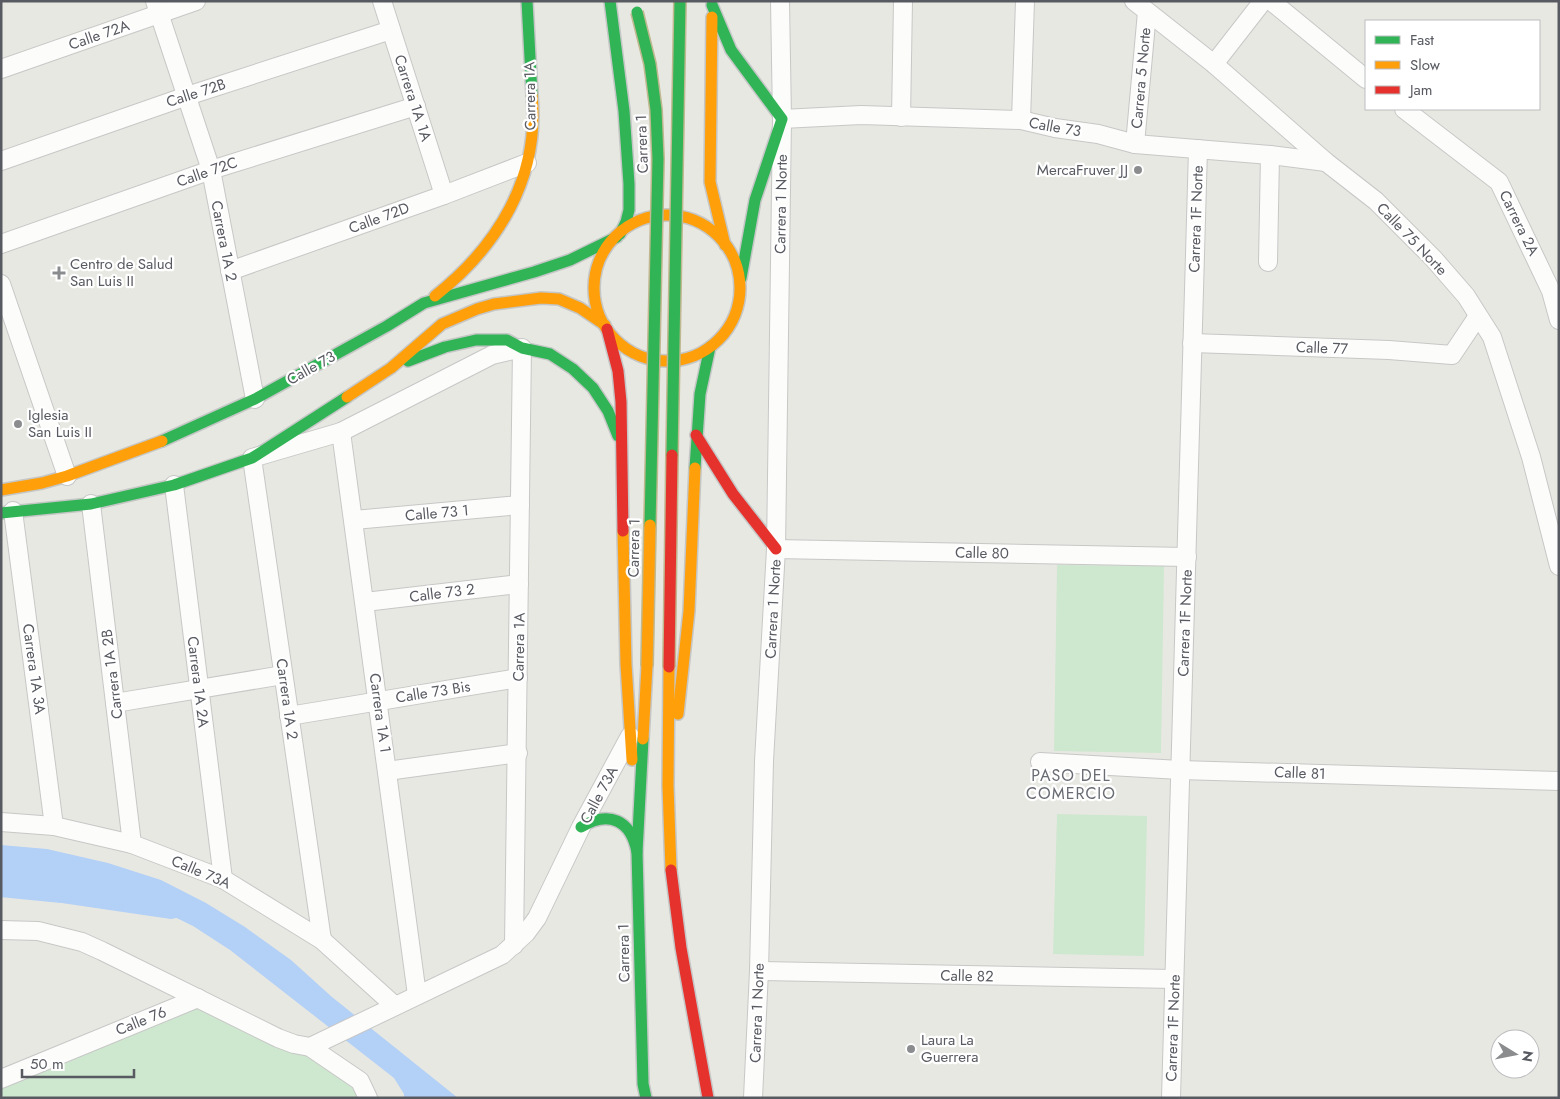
<svg xmlns="http://www.w3.org/2000/svg" width="1560" height="1099" font-family="Jost,sans-serif">
<style>
.green{fill:#cee7cf}
.water{fill:#b3d0f6}
.lines{fill:none;stroke-linecap:round;stroke-linejoin:round}
.river{stroke:#b3d0f6;stroke-width:28}
.street-casing{stroke:#c7c7c7;stroke-width:20}
.fast-casing{stroke:#c5c6c6;stroke-width:14}
.slow-casing{stroke:#c5c6c6;stroke-width:14}
.jam-casing{stroke:#c5c6c6;stroke-width:14}
.street{stroke:#fcfcfb;stroke-width:18}
.fast{stroke:#30b455;stroke-width:11}
.slow{stroke:#ff9f0a;stroke-width:11}
.jam{stroke:#e5322d;stroke-width:11}
.fast-bridge-casing{stroke:#c0b890;stroke-width:14;stroke-linecap:butt}
.slow-bridge-casing{stroke:#c0b890;stroke-width:14;stroke-linecap:butt}
.jam-bridge-casing{stroke:#c0b890;stroke-width:14;stroke-linecap:butt}
.fast-bridge{stroke:#30b455;stroke-width:11}
.slow-bridge{stroke:#ff9f0a;stroke-width:11}
.jam-bridge{stroke:#e5322d;stroke-width:11}
.poi-dot{fill:#8a8c8e;stroke:#fff;stroke-width:2}
.labels{text-anchor:middle;dominant-baseline:central;stroke-width:4.5;stroke-linejoin:round;paint-order:stroke}
.street-label{font-size:15px;fill:#585a61;stroke:#fff}
.poi-label{font-size:15px;fill:#585a61;stroke:#fff;text-anchor:start}
.neighbourhood-label{font-size:16px;letter-spacing:1px;fill:#696c73;stroke:#fff}
</style>
<rect width="100%" height="100%" fill="#e8e8e2"/>
<!-- green -->
<g class="green">
<path d="M1057,565L1164,566L1161,753L1054,751Z"/>
<path d="M1057,814L1147,816L1144,956L1053,954Z"/>
<path d="M198,998L294,1044L368,1098H1V1079Z"/>
</g>
<!-- water -->
<path class="water" d="M1,845L47,849L108,863L161,880L206,903L245,927L291,960L332,997L458,1098H404V1094L394,1078L230,950L193,926L150,905L101,889L43,875L1,872Z"/>
<g class="lines">
<!-- river -->
<path class="river" d="M1,883L62,889L171,905"/>
<defs>
<g id="street">
<path d="M155,1L211,170L255,399"/>
<path d="M382,1L444,195"/>
<path d="M1134,1L1214,64L1326,162L1376,201L1433,258L1466,296L1492,337L1531,457L1559,566"/>
<path d="M1271,1L1366,79"/>
<path d="M1214,64L1263,1"/>
<path d="M1,69L196,1"/>
<path d="M1404,109L1499,182L1551,291L1559,320"/>
<path d="M901,117L903,1"/>
<path d="M782,119L861,115L1021,120L1055,128L1098,134L1135,144L1270,155L1326,162"/>
<path d="M1021,120L1025,1"/>
<path d="M1135,144L1147,12"/>
<path d="M1,161L187,96L391,30"/>
<path d="M1,244L211,170L416,106"/>
<path d="M1268,262L1270,155"/>
<path d="M230,271L444,195L527,163"/>
<path d="M1,284L67,476"/>
<path d="M1192,343L1389,350L1452,355L1478,316"/>
<path d="M341,432L417,995"/>
<path d="M174,485L223,879"/>
<path d="M91,504L132,844"/>
<path d="M13,511L54,826"/>
<path d="M354,520L520,505"/>
<path d="M776,549L1187,557"/>
<path d="M365,602L519,584"/>
<path d="M115,703L283,675"/>
<path d="M289,716L518,678"/>
<path d="M1040,762L1180,770L1559,781"/>
<path d="M387,771L518,753"/>
<path d="M1,822L54,826L132,844L223,879L322,940L395,1006"/>
<path d="M1,930L38,931L82,942L102,951L278,1038L294,1044L310,1047L360,1081L368,1098"/>
<path d="M322,940L252,458L341,432L492,355L522,348L514,945"/>
<path d="M759,971L1174,979"/>
<path d="M310,1047L502,955L526,933L537,918L581,827L630,736"/>
<path d="M1,1079L198,998"/>
<path d="M753,1098L759,971L764,761L776,549L782,119L780,1"/>
<path d="M1171,1098L1198,149"/>
</g>
<g id="fast">
<path d="M527,1L532,95"/>
<path d="M610,1L624,111L629,184V210L626,222L620,234"/>
<path d="M712,5L731,50L782,119L755,200L741,278"/>
<path d="M408,361L445,347L476,340H507L522,348L550,354L573,369L593,388L608,411L618,436"/>
<path d="M162,441L255,399L387,326L424,303L534,272L570,260L617,237"/>
<path d="M695,468L700,394L710,347"/>
<path d="M1,513L91,504L174,485L252,458L347,397"/>
<path d="M643,739L637,852L643,1084L646,1098"/>
<path d="M581,827C609,810 631,820 637,852"/>
</g>
<g id="slow">
<path d="M712,17L710,182L725,245"/>
<circle cx="667" cy="288" r="73"/>
<path d="M435,296C498,246 540,178 532,95"/>
<path d="M347,397L391,368L442,324L477,309L494,304L541,298L559,299L580,308L605,325"/>
<path d="M1,490L42,483L67,476L162,441"/>
<path d="M623,531L626,664L632,760"/>
<path d="M669,667L668,786L671,870"/>
<path d="M678,714L689,611L695,468"/>
<path d="M643,739L647,666"/>
</g>
<g id="jam">
<path d="M607,329L618,371L621,402L623,531"/>
<path d="M696,435L733,494L776,549"/>
<path d="M671,870L681,948L708,1098"/>
</g>
</defs>
<!-- street casing -->
<use href="#street" class="street-casing"/>
<!-- fast casing -->
<use href="#fast" class="fast-casing"/>
<!-- slow casing -->
<use href="#slow" class="slow-casing"/>
<!-- jam casing -->
<use href="#jam" class="jam-casing"/>
<!-- street -->
<use href="#street" class="street"/>
<!-- fast -->
<use href="#fast" class="fast"/>
<!-- slow -->
<use href="#slow" class="slow"/>
<!-- jam -->
<use href="#jam" class="jam"/>
<defs>
<g id="fast-bridge">
<path d="M637,12L650,64L656,110L658,159L650,525"/>
<path d="M672,455L680,1"/>
</g>
<path id="slow-bridge" d="M647,666L650,525"/>
<path id="jam-bridge" d="M669,667L672,455"/>
</defs>
<!-- fast-bridge casing -->
<use href="#fast-bridge" class="fast-bridge-casing"/>
<!-- slow-bridge casing -->
<use href="#slow-bridge" class="slow-bridge-casing"/>
<!-- jam-bridge casing -->
<use href="#jam-bridge" class="jam-bridge-casing"/>
<!-- fast-bridge -->
<use href="#fast-bridge" class="fast-bridge"/>
<!-- slow-bridge -->
<use href="#slow-bridge" class="slow-bridge"/>
<!-- jam-bridge -->
<use href="#jam-bridge" class="jam-bridge"/>
</g>
<!-- markers -->
<g class="poi-dot">
<circle cx="1138" cy="170" r="5"/>
<path d="M56.5 265.5h5v5h5v5h-5v5h-5v-5h-5v-5h5z"/>
<circle cx="18" cy="424" r="5"/>
<circle cx="911" cy="1049" r="5"/>
</g>
<g class="labels">
<!-- street labels -->
<g class="street-label">
<text transform="translate(99 35) rotate(-19)">Calle 72A</text>
<text transform="translate(1141 78) rotate(-85)">Carrera 5 Norte</text>
<text transform="translate(196 93) rotate(-18)">Calle 72B</text>
<text transform="translate(530 96) rotate(-91)">Carrera 1A</text>
<text transform="translate(413 98) rotate(72)">Carrera 1A 1A</text>
<text transform="translate(1055 127) rotate(10)">Calle 73</text>
<text transform="translate(642 144) rotate(-92)">Carrera 1</text>
<text transform="translate(207 172) rotate(-19)">Calle 72C</text>
<text transform="translate(781 204) rotate(-89)">Carrera 1 Norte</text>
<text transform="translate(379 218) rotate(-20)">Calle 72D</text>
<text transform="translate(1196 219) rotate(-88)">Carrera 1F Norte</text>
<text transform="translate(1519 223) rotate(64)">Carrera 2A</text>
<text transform="translate(1412 239) rotate(46)">Calle 75 Norte</text>
<text transform="translate(224 241) rotate(79)">Carrera 1A 2</text>
<text transform="translate(1322 348) rotate(2)">Calle 77</text>
<text transform="translate(311 368) rotate(-29)">Calle 73</text>
<text transform="translate(437 513) rotate(-5)">Calle 73 1</text>
<text transform="translate(634 548) rotate(-89)">Carrera 1</text>
<text transform="translate(982 553) rotate(1)">Calle 80</text>
<text transform="translate(442 593) rotate(-7)">Calle 73 2</text>
<text transform="translate(773 609) rotate(-87)">Carrera 1 Norte</text>
<text transform="translate(1185 623) rotate(-88)">Carrera 1F Norte</text>
<text transform="translate(519 647) rotate(-89)">Carrera 1A</text>
<text transform="translate(34 669) rotate(82)">Carrera 1A 3A</text>
<text transform="translate(112 674) rotate(-97)">Carrera 1A 2B</text>
<text transform="translate(198 682) rotate(83)">Carrera 1A 2A</text>
<text transform="translate(433 692) rotate(-9)">Calle 73 Bis</text>
<text transform="translate(287 699) rotate(82)">Carrera 1A 2</text>
<text transform="translate(380 713) rotate(82)">Carrera 1A 1</text>
<text transform="translate(1300 773) rotate(2)">Calle 81</text>
<text transform="translate(599 795) rotate(-62)">Calle 73A</text>
<text transform="translate(201 872) rotate(23)">Calle 73A</text>
<text transform="translate(624 953) rotate(-91)">Carrera 1</text>
<text transform="translate(967 976) rotate(1)">Calle 82</text>
<text transform="translate(757 1013) rotate(-88)">Carrera 1 Norte</text>
<text transform="translate(141 1021) rotate(-22)">Calle 76</text>
<text transform="translate(1173 1028) rotate(-88)">Carrera 1F Norte</text>
</g>
<!-- poi labels -->
<g class="poi-label">
<text x="1128" y="170" text-anchor="end">MercaFruver JJ</text>
<text x="70" y="264">Centro de Salud<tspan x="70" dy="17">San Luis II</tspan></text>
<text x="28" y="415">Iglesia<tspan x="28" dy="17">San Luis II</tspan></text>
<text x="921" y="1040">Laura La<tspan x="921" dy="17">Guerrera</tspan></text>
</g>
<!-- neighbourhood labels -->
<g class="neighbourhood-label">
<text x="1071" y="775">PASO DEL<tspan x="1071" dy="18">COMERCIO</tspan></text>
</g>
</g>
<!-- border -->
<rect width="1560" height="1099" fill="none" stroke="#585a61" stroke-width="5"/>
<!-- legend -->
<rect x="1365" y="20" width="175" height="90" fill="#ffffff" stroke="#bcbdc0"/>
<rect x="1375" y="36" width="25" height="8" fill="#30b455" stroke="#bcbdc0"/>
<text x="1410" y="45" font-size="15" fill="#585a61">Fast</text>
<rect x="1375" y="61" width="25" height="8" fill="#ff9f0a" stroke="#bcbdc0"/>
<text x="1410" y="70" font-size="15" fill="#585a61">Slow</text>
<rect x="1375" y="86" width="25" height="8" fill="#e5322d" stroke="#bcbdc0"/>
<text x="1410" y="95" font-size="15" fill="#585a61">Jam</text>
<!-- north arrow -->
<g transform="translate(1515 1054) rotate(100)"><circle r="24" fill="#ffffff" stroke="#bcbdc0"/>
<path d="M0-4L9 19L0 12L-9 19Z" fill="#8a8c8e"/>
<text y="-8" font-size="14" font-weight="bold" text-anchor="middle" fill="#585a61">N</text>
</g>
<!-- scale -->
<path d="M22 1069v8h112v-8" fill="none" stroke="#585a61" stroke-width="2.5"/>
<text x="30" y="1069" font-size="15" fill="#585a61" stroke="#ffffff" stroke-width="4" paint-order="stroke">50 m</text>
</svg>
